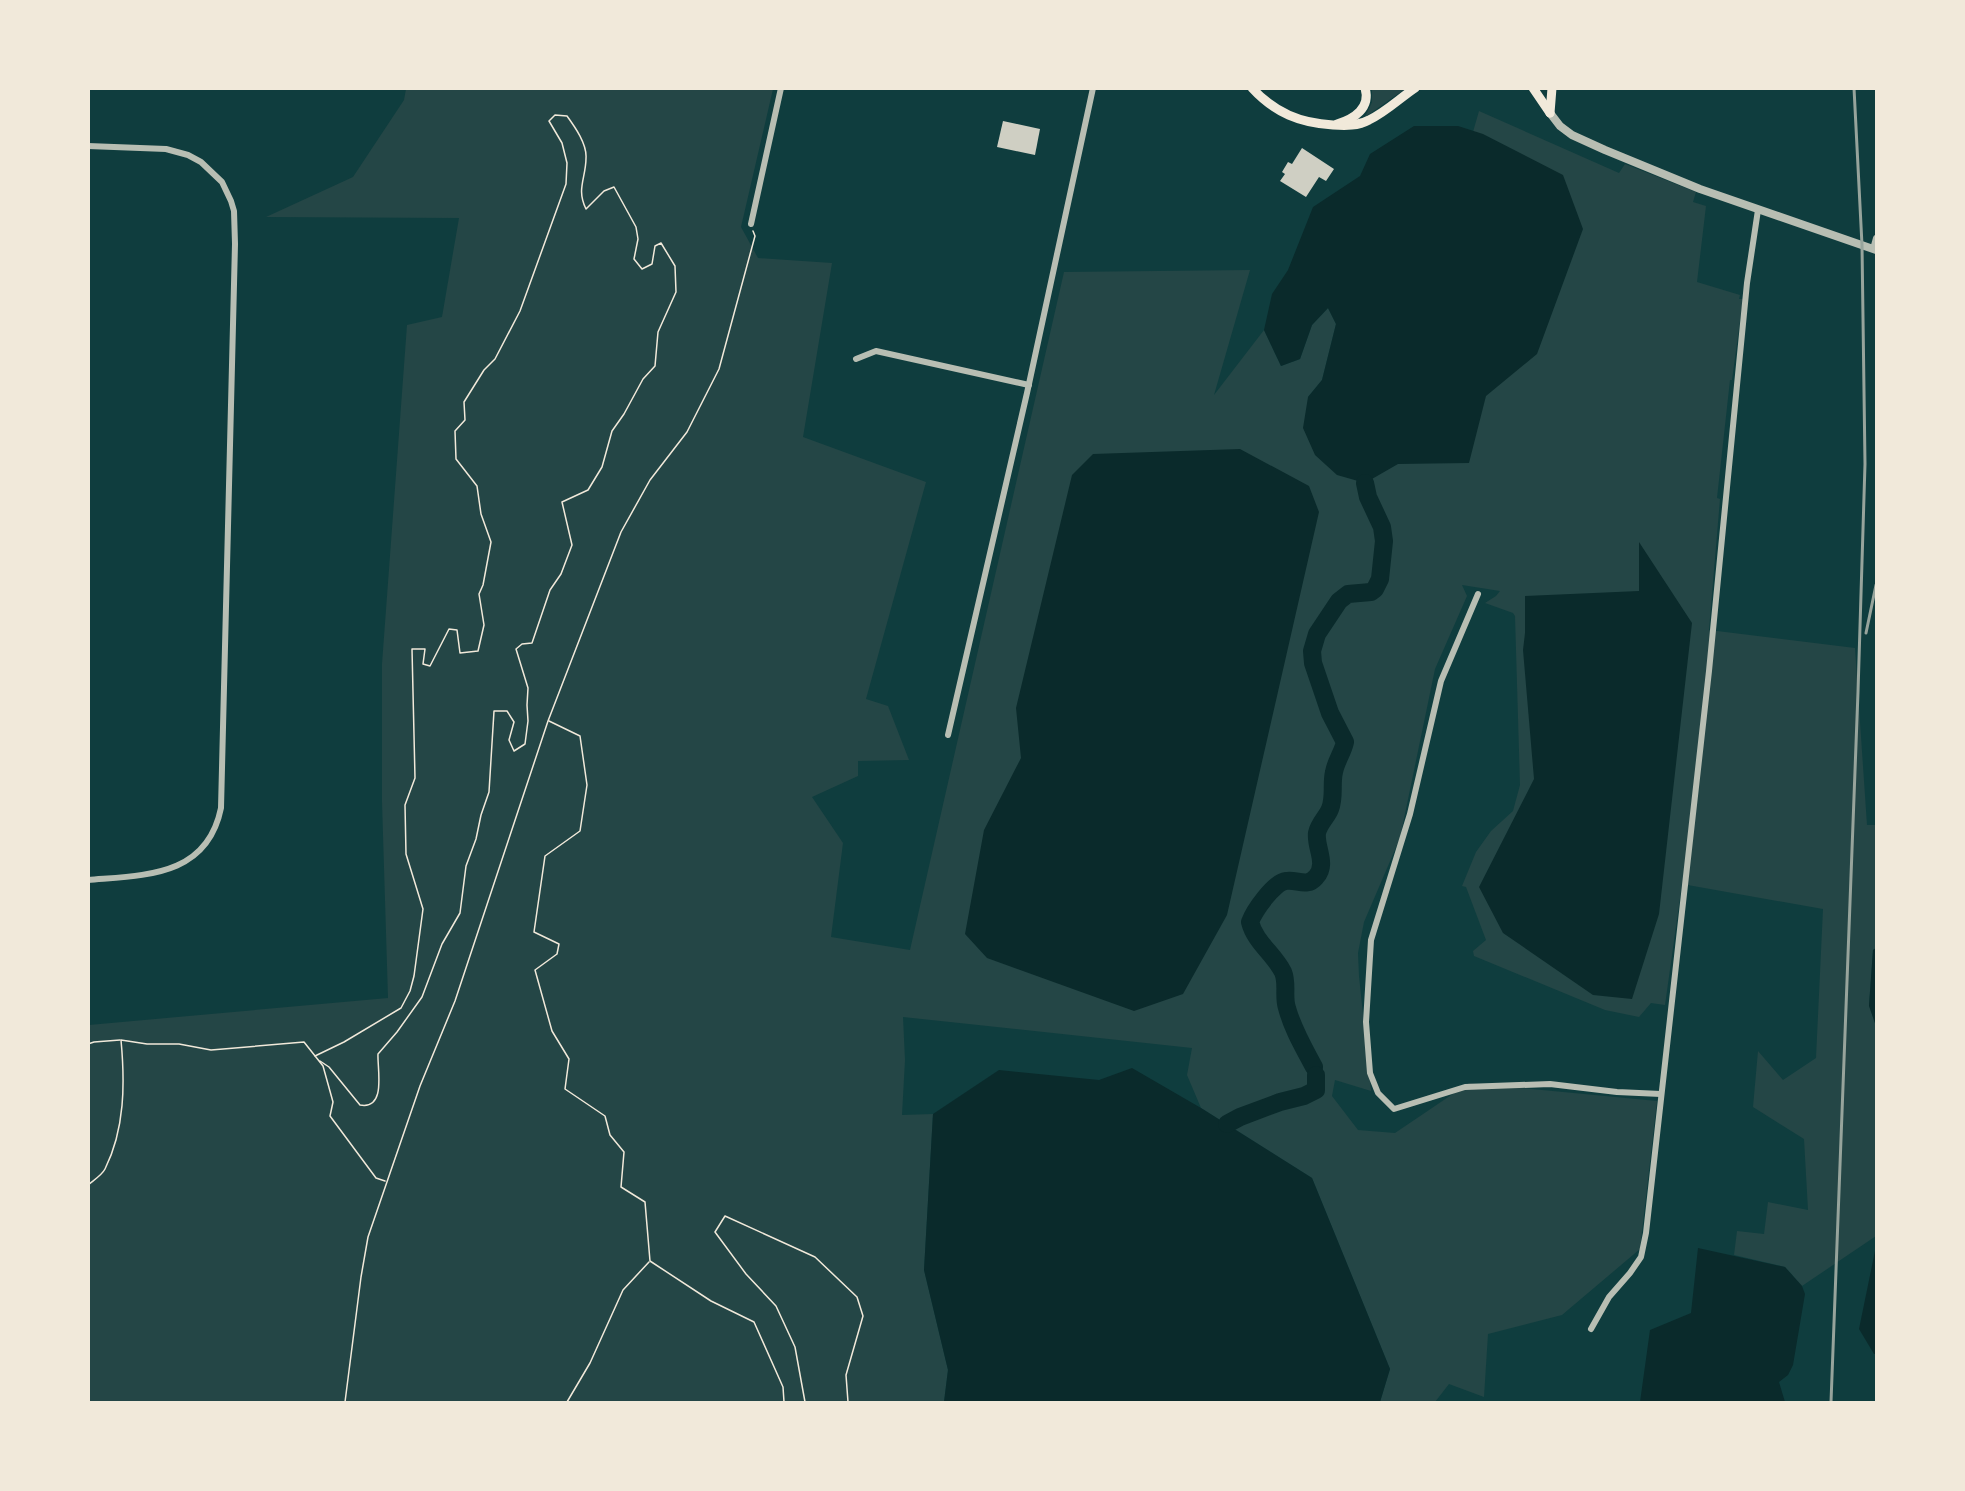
<svg xmlns="http://www.w3.org/2000/svg" width="1965" height="1491" font-family="Barlow,sans-serif">
<style>
.green{fill:#244646}
.water{fill:#0a2a2b}
.lines{fill:none;stroke-linecap:round;stroke-linejoin:round}
.river{stroke:#0a2a2b;stroke-width:18}
.building{fill:#cfcfc3}
.path{stroke:#f1e9da;stroke-width:1.5}
.minor{stroke:#b8beb3;stroke-width:6}
.tertiary{stroke:#b8beb3;stroke-width:8}
.trunk{stroke:#f1e9da;stroke-width:9}
.rail{stroke:#97a49c;stroke-width:3}
</style>
<rect width="100%" height="100%" fill="#0f3d3e"/>
<!-- green -->
<g class="green">
<path d="M406,89H773L741,227L758,258L832,263L803,437L926,482L866,699L888,706L909,760L858,761V776L812,797L843,843L831,937L910,950L1064,272L1250,270L1214,395L1264,330L1281,366L1300,359L1312,325L1328,308L1336,324L1322,380L1308,397L1374,477L1479,111L1619,173L1625,164L1696,192L1693,202L1706,206L1697,282L1740,295L1739,299H1743L1732,380H1730L1717,498L1720,499L1709,630L1855,648L1867,825H1876V948L1873,950L1869,1005L1876,1026V1236L1802,1286L1785,1267L1734,1255L1737,1231L1764,1234L1768,1202L1808,1210L1804,1139L1753,1107L1758,1051L1783,1080L1816,1058L1823,909L1682,884L1665,1005L1651,1003L1639,1017L1605,1010L1474,956L1473,951L1486,940L1466,887L1462,886L1476,852L1491,831L1513,811L1520,785L1515,616L1513,613L1485,603L1496,596L1500,591L1462,585L1467,596L1435,669L1400,838L1364,922L1358,953L1359,976L1371,1091L1335,1080L1332,1096L1358,1130L1395,1133L1469,1083L1657,1101L1640,1249L1562,1315L1488,1334L1484,1397L1449,1384L1435,1402H1380L1390,1369L1312,1178L1201,1108L1187,1075L1192,1048L903,1017L905,1060L902,1115L933,1114L924,1270L948,1370L944,1402H89V1025L388,998L382,802V664L407,325L442,317L459,218L266,217L353,177L404,100Z"/>
<path d="M1372,89V88L1405,89L1365,117L1372,102Z"/>
</g>
<!-- water -->
<g class="water">
<path d="M1414,126H1458L1483,134L1563,175L1583,229L1537,354L1486,396L1469,463L1398,464L1365,483L1337,475L1315,455L1303,428L1308,397L1322,380L1336,324L1328,308L1312,325L1300,359L1281,366L1264,330L1272,294L1288,270L1313,207L1360,176L1370,154Z"/>
<path d="M1240,449L1309,486L1319,512L1227,915L1183,994L1134,1011L987,958L965,934L984,830L1021,758L1016,708L1072,475L1093,454Z"/>
<path d="M1639,542L1692,623L1659,914L1632,999L1593,995L1503,933L1479,887L1534,779L1523,650L1525,633V596L1639,591Z"/>
<path d="M1876,948V1026L1869,1006L1873,950Z"/>
<path d="M1132,1068L1201,1108L1312,1178L1390,1369L1380,1402H944L948,1370L924,1270L933,1114L999,1070L1099,1080Z"/>
<path d="M1876,1246V1354H1874L1859,1329Z"/>
<path d="M1698,1248L1785,1267L1802,1286L1805,1294L1793,1365L1788,1375L1779,1382L1785,1402H1640L1650,1330L1691,1313Z"/>
</g>
<g class="lines">
<!-- river -->
<g class="river">
<path d="M1314,1067C1304,1048 1293,1030 1287,1008C1283,996 1288,984 1283,972C1274,954 1255,942 1250,922C1254,911 1274,882 1286,881C1297,879 1307,888 1316,877C1328,864 1315,847 1317,833C1319,823 1327,817 1330,809C1335,796 1331,785 1334,772C1336,761 1343,752 1345,742L1330,713L1313,663L1312,651L1317,634L1339,601L1348,594L1371,592L1375,589L1380,579L1384,541L1382,527L1368,497L1365,483"/>
<path d="M1227,1124L1240,1117L1280,1102L1304,1096L1316,1090V1075"/>
</g>
</g>
<!-- building -->
<g class="building">
<path d="M1003,121L1040,129L1035,155L997,147Z"/>
<path d="M1302,148L1334,169L1326,181L1319,177L1306,197L1280,181L1285,174L1282,172L1288,162L1292,164Z"/>
</g>
<g class="lines">
<!-- path -->
<g class="path">
<path d="M549,721L580,736L587,785L580,831L545,856L534,932L559,944L557,954L535,970L552,1031L569,1059L565,1089L605,1116L610,1135L624,1152L621,1187L645,1202L650,1261L711,1301L754,1322L783,1387L784,1402"/>
<path d="M88,1044L94,1042L120,1040"/>
<path d="M315,1056L344,1042L401,1008L410,991L414,976L423,909L406,854L405,805L415,778L412,649H425L423,664L430,666L449,629L457,630L460,653L478,651L484,625L479,594L483,585L491,542L481,514L477,486L456,459L455,431L465,420L464,402L484,370L495,359L520,311L566,184L567,163L562,143L549,121L555,115L567,116C575,127 587,144 586,158C586,178 576,189 586,209L604,191L614,187L636,227L638,239L634,259L642,269L652,264L655,246L661,243L675,266L676,292L658,332L655,366L643,379L624,414L612,431L602,467L588,490L562,502L572,545L561,574L550,590L532,643L522,644L516,649L528,688L527,705L528,721L525,744L514,751L509,740L514,722L507,711H494L489,792L481,815L476,839L466,866L460,913L442,944L422,997L397,1032L378,1054C377,1068 387,1110 360,1105L329,1067L320,1061"/>
<path d="M88,1185C94,1180 102,1175 105,1169C125,1129 125,1083 121,1040L147,1044H179L211,1050L304,1042L323,1066L333,1102L330,1116L376,1178L385,1181"/>
<path d="M345,1402L361,1277L368,1237L420,1086L455,1001L548,721L621,532L650,480L687,432L719,369L755,236L753,231"/>
<path d="M567,1402L590,1363L623,1290L649,1262"/>
<path d="M805,1402L795,1347L776,1306L746,1274L715,1232L725,1216L815,1257L857,1297L863,1316L846,1375L848,1402"/>
</g>
<!-- minor -->
<g class="minor">
<path d="M88,146L166,149L188,155L201,162L222,182L231,201L234,211L235,244L221,808C207,877 145,875 88,880"/>
<path d="M751,224L781,88"/>
<path d="M1873,249L1876,238"/>
<path d="M856,359L876,351L1029,385"/>
<path d="M1478,594L1441,681L1410,814L1371,940L1366,1022L1370,1073L1378,1093L1394,1109L1465,1087L1550,1084L1617,1092L1661,1094"/>
<path d="M948,735L1027,393L1093,88"/>
<path d="M1591,1329L1609,1297L1630,1273L1641,1257L1646,1233L1709,671L1747,283L1758,210"/>
</g>
<!-- tertiary -->
<path class="tertiary" d="M1550,113L1560,126L1572,135L1605,150L1700,189L1876,250"/>
<!-- trunk -->
<g class="trunk">
<path d="M1252,88C1275,113 1300,123 1333,125C1346,126 1358,126 1369,120C1386,112 1400,98 1415,88"/>
<path d="M1533,88L1550,113"/>
<path d="M1550,113L1552,88"/>
<path d="M1337,124C1354,119 1371,108 1365,88"/>
</g>
<!-- rail -->
<g class="rail">
<path d="M1866,633L1876,585"/>
<path d="M1831,1402L1858,692L1865,464L1862,245L1854,88"/>
</g>
</g>
<!-- border -->
<rect width="1965" height="1491" fill="none" stroke="#f1e9da" stroke-width="180"/>
</svg>
